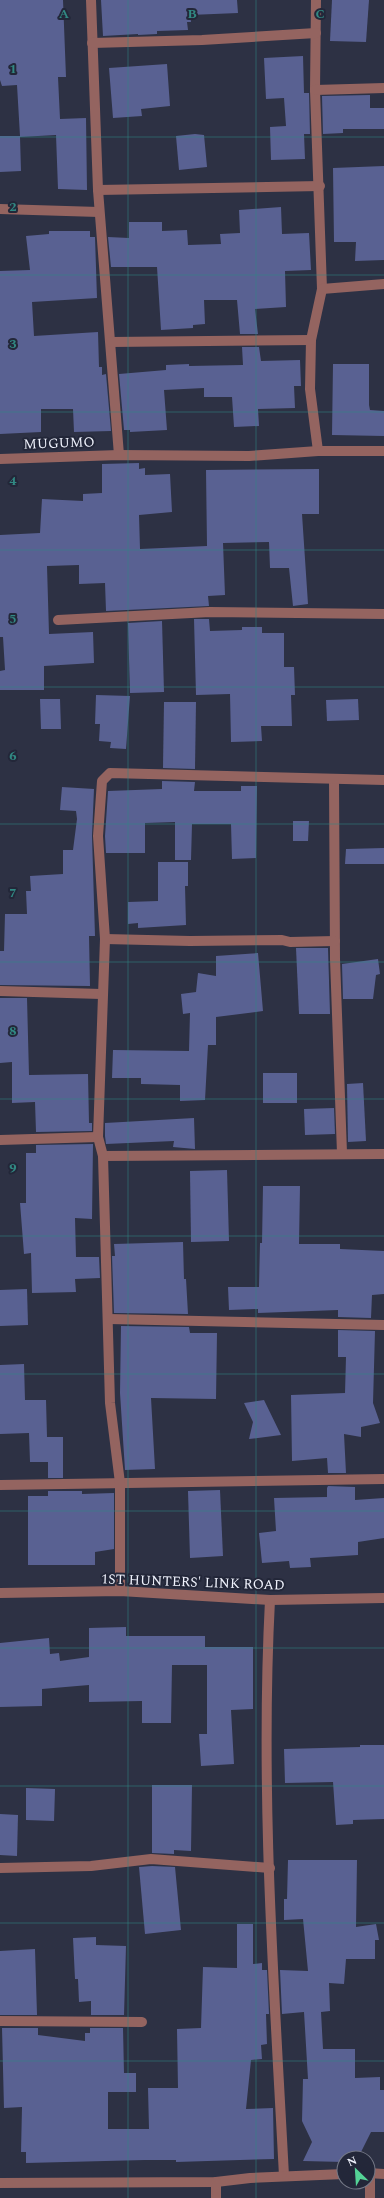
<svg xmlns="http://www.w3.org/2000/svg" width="384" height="2198" font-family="Spectral,serif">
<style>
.building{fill:#596192}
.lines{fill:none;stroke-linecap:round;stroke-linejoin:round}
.minor{stroke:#946460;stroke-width:10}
.grid{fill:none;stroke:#318983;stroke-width:1;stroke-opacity:0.55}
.labels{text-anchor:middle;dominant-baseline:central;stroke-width:4;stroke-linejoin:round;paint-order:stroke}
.street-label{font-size:14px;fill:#f0f3fd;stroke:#232739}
.grid-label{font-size:13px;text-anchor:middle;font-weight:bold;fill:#318983;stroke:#232739;stroke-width:4;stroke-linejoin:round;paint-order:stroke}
</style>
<rect width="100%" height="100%" fill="#2d3144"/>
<!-- building -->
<g class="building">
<path d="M0,0H63L66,77H58L60,119L86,118L87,190L58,189L56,135L20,137L21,171L0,172V136H20L17,85L2,86L0,80Z"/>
<path d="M101,0H237L238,13L190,15L191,22H187L188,30L157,31V34L138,35V34L103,36Z"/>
<path d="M332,0H369L366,42L330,41Z"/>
<path d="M303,56L304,93H309L310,134H304L305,159L271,160L270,127L286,126L284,98L266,99L264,58Z"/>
<path d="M167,64L170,106L141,109L142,116L113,118L109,68Z"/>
<path d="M370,95V108H384V129H343V133L323,134L322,96Z"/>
<path d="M195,134L204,135L207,167L179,170L176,136Z"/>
<path d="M384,166V260L355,261L356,242H334L333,168Z"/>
<path d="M281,207L282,234L309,233L311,270L285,271L286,307L255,309L258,334H240L237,300H204L205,324L193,325V328L161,330L157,267H111L108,237L129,238V222H162V231L187,230L188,245L221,244L220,234L240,233L239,210Z"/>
<path d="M49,231H90V237H95L97,298L32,302L34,336L98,332L99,367H102V375L106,374L111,431L74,432L73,409H41V432L0,434V271L30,270L26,236L49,234Z"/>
<path d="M242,347H259L261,361L300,360L301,386H294L295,408L258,409L259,426L234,427L232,397H204V388L164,390L167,430L130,432V430H124L119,374L166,370V365L189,364V366L243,365Z"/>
<path d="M333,364H369V405L370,410L384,411V436L332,435Z"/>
<path d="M139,463V469L145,468V475L170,474L172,512L139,515L140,549L207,546L206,470L319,469V514H302L308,604L293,606L289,568H270L269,542L223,543L225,595L208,596L209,606L106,611L105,583L79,584V565L47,566L49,634L93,632L94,663L44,666V690H0V671L5,670L3,637H0V535L40,533L42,499L83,501V494L102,493V464Z"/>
<path d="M194,619H209L210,631L242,630V627H262V633H284V667H294L295,695H291L292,726H261L262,741L231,742L230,694L196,695Z"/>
<path d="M162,621L164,692L130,693L128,623Z"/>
<path d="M96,695L130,696L126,749L110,748L111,742L99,741L100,724H95Z"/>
<path d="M40,699H60L61,729H41Z"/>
<path d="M358,699L359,720L327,721L326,700Z"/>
<path d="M164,702H196L195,769L163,768Z"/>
<path d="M162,781L195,782L194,791H241V786H257L256,858L232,859L231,824H192L191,860H175V822L145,823V853H106L105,836L108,791L162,789Z"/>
<path d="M62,787L94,789L92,836L95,936H89L90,986L0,985V951H4L5,914H27L26,891H31L30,876L63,874V850H73L77,819L76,811L60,810Z"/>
<path d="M293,821H309L308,841H293Z"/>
<path d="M384,848V864H345L346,849Z"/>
<path d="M158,862H188V886H185L186,925L138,928V923L128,924V902L158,901Z"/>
<path d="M296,948H328L330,1014H299Z"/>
<path d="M258,953L263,1011L216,1017V1045H208L205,1100L180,1101V1085L141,1084V1078H112L113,1050L189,1051L190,1013L183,1014L181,994L196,992L198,973L216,976V956Z"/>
<path d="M378,959L380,974L376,975L373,999H343L342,964Z"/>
<path d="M0,998H27L29,1075L88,1074L89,1123H92V1131L36,1132L35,1102L12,1103V1062L0,1063Z"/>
<rect x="263" y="1073" width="34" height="30"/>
<path d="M363,1083L366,1141L348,1142L347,1084Z"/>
<path d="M334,1108L335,1134L305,1135L304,1109Z"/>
<path d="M194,1118L195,1149L173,1147L174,1141L106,1144L105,1136V1123Z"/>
<path d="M93,1144L92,1219L75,1218L76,1257H99L100,1278L75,1279L76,1292L32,1293L31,1253L24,1254L20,1203H26V1153H36V1145Z"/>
<path d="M227,1170L229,1241L191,1242L190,1171Z"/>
<path d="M263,1186H300L299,1244H340V1249L384,1251V1294L372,1295L371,1318L338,1317V1310L258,1313V1309L229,1310L228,1287H259L260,1243H262Z"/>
<path d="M183,1242L184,1279H186L188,1314L114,1313L112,1256H115L114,1244Z"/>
<path d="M27,1289L28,1325L0,1326V1290Z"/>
<path d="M121,1326L189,1327L190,1333H217L216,1399L151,1398L155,1469L125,1470L120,1393Z"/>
<path d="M338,1330L375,1331L373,1403L380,1423L361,1427V1437L344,1434L346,1473H328L327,1458L292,1461L291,1395L345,1393L346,1357H338Z"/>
<path d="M24,1364L25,1400H46L47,1437H63V1478H48V1462H30L29,1433L0,1434V1365Z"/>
<path d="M264,1400L281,1435L249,1439L253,1422L244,1403Z"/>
<path d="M328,1486L355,1487V1500L384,1498V1538L358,1542V1555L310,1558L311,1567L290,1568L289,1561L262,1563L259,1533L276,1531L274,1498L327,1497V1488Z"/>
<path d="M220,1490L223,1556L190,1558L188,1491Z"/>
<path d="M48,1491H82V1494L114,1493V1549L95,1552V1565H28V1496H48Z"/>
<path d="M126,1627V1636H205V1647H253V1709L231,1710L234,1764L201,1766L199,1734H207V1665H172L171,1723H142V1701L89,1702V1685L42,1689V1706L0,1707V1643L49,1638L50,1654L59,1653L60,1661L89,1657V1628Z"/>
<path d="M360,1745H384V1819L353,1820V1824L336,1825L333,1782L285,1783L284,1749L360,1747Z"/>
<path d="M152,1785H192L191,1851L174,1850V1854L152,1853Z"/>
<path d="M26,1788L55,1789L54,1821L26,1820Z"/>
<path d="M0,1814L18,1815L17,1856L0,1855Z"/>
<path d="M288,1860H357L356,1927L376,1924L379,1940H375V1959H346L344,1984L329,1983L330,2011L321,2012L323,2049H355V2078L380,2077V2090H384V2132H371L358,2158H344V2162L303,2161L312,2142L302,2121L303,2079H308L304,2012L282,2014L280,1970L308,1971L303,1919L284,1920V1899H287Z"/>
<path d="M152,1866L175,1867L181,1930L145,1934L139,1867Z"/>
<path d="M237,1924H253V1964L262,1963V1970H267L269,2014H266L267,2044L261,2045L262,2059L251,2060L246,2109L273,2108L274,2159L176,2162V2160H145L26,2163V2152H21L22,2107L4,2108L2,2028H38V2035L85,2041V2033H90V2028H123L124,2073H136V2092H108V2129H149L148,2088H178L177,2029L201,2028L203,1967L237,1968Z"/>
<path d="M96,1937V1945L126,1946L124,2015H91V2001L79,2002L78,1979H75L73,1938Z"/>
<path d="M35,1949L37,2015H0V1951Z"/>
</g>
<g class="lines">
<!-- minor -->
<g class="minor">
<path d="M91,0L98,190L119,455"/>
<path d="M316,0L315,90L322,289L311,340L310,389L318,451"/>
<path d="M92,43L202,40L316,33"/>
<path d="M315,90L384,88"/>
<path d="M98,190L320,186"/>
<path d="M0,209L99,212"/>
<path d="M322,289L384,284"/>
<path d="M111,342L311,340"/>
<path d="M0,459L119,455L249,456L318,451H384"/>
<path d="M58,620L210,612L384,614"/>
<path d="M334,779L335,959L342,1153"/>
<path d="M105,939L190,941L282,940L290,942L335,941"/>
<path d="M0,991L101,994"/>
<path d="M0,1140L98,1137"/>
<path d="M103,1156L384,1154"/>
<path d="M109,1319L384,1325"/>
<path d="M0,1485L384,1479"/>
<path d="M120,1591V1483L110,1403L103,1156L98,1137L105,939L98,836L102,781L110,773L384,780"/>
<path d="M0,1593L120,1591L270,1600L384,1598"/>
<path d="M270,1600C260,1792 274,1985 284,2176"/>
<path d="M0,1868L91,1866L151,1859L270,1868"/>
<path d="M0,2021L142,2022"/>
<path d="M368,2173L384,2174"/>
<path d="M370,2173V2198"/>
<path d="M0,2183L216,2182L250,2178L344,2174"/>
<path d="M216,2198V2182"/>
</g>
</g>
<!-- grid -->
<path class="grid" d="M128,0V2198M256,0V2198M0,137H384M0,275H384M0,412H384M0,550H384M0,687H384M0,824H384M0,962H384M0,1099H384M0,1236H384M0,1374H384M0,1511H384M0,1648H384M0,1786H384M0,1923H384M0,2061H384"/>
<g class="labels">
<!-- street labels -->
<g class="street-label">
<text transform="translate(59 443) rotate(-2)">MUGUMO</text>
<text transform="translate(193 1582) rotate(2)">1ST HUNTERS' LINK ROAD</text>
</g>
</g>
<g class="grid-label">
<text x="64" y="18">A</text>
<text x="192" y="18">B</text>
<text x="320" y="18">C</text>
<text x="13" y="73">1</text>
<text x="13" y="211">2</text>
<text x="13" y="348">3</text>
<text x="13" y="485">4</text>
<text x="13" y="623">5</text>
<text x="13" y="760">6</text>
<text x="13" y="897">7</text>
<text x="13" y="1035">8</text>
<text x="13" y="1172">9</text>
</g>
<!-- north arrow -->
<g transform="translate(356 2170) rotate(335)"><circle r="19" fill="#232739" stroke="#757987"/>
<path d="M0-3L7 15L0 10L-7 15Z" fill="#54d396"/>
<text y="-6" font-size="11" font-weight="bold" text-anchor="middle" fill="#f0f3fd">N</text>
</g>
</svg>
